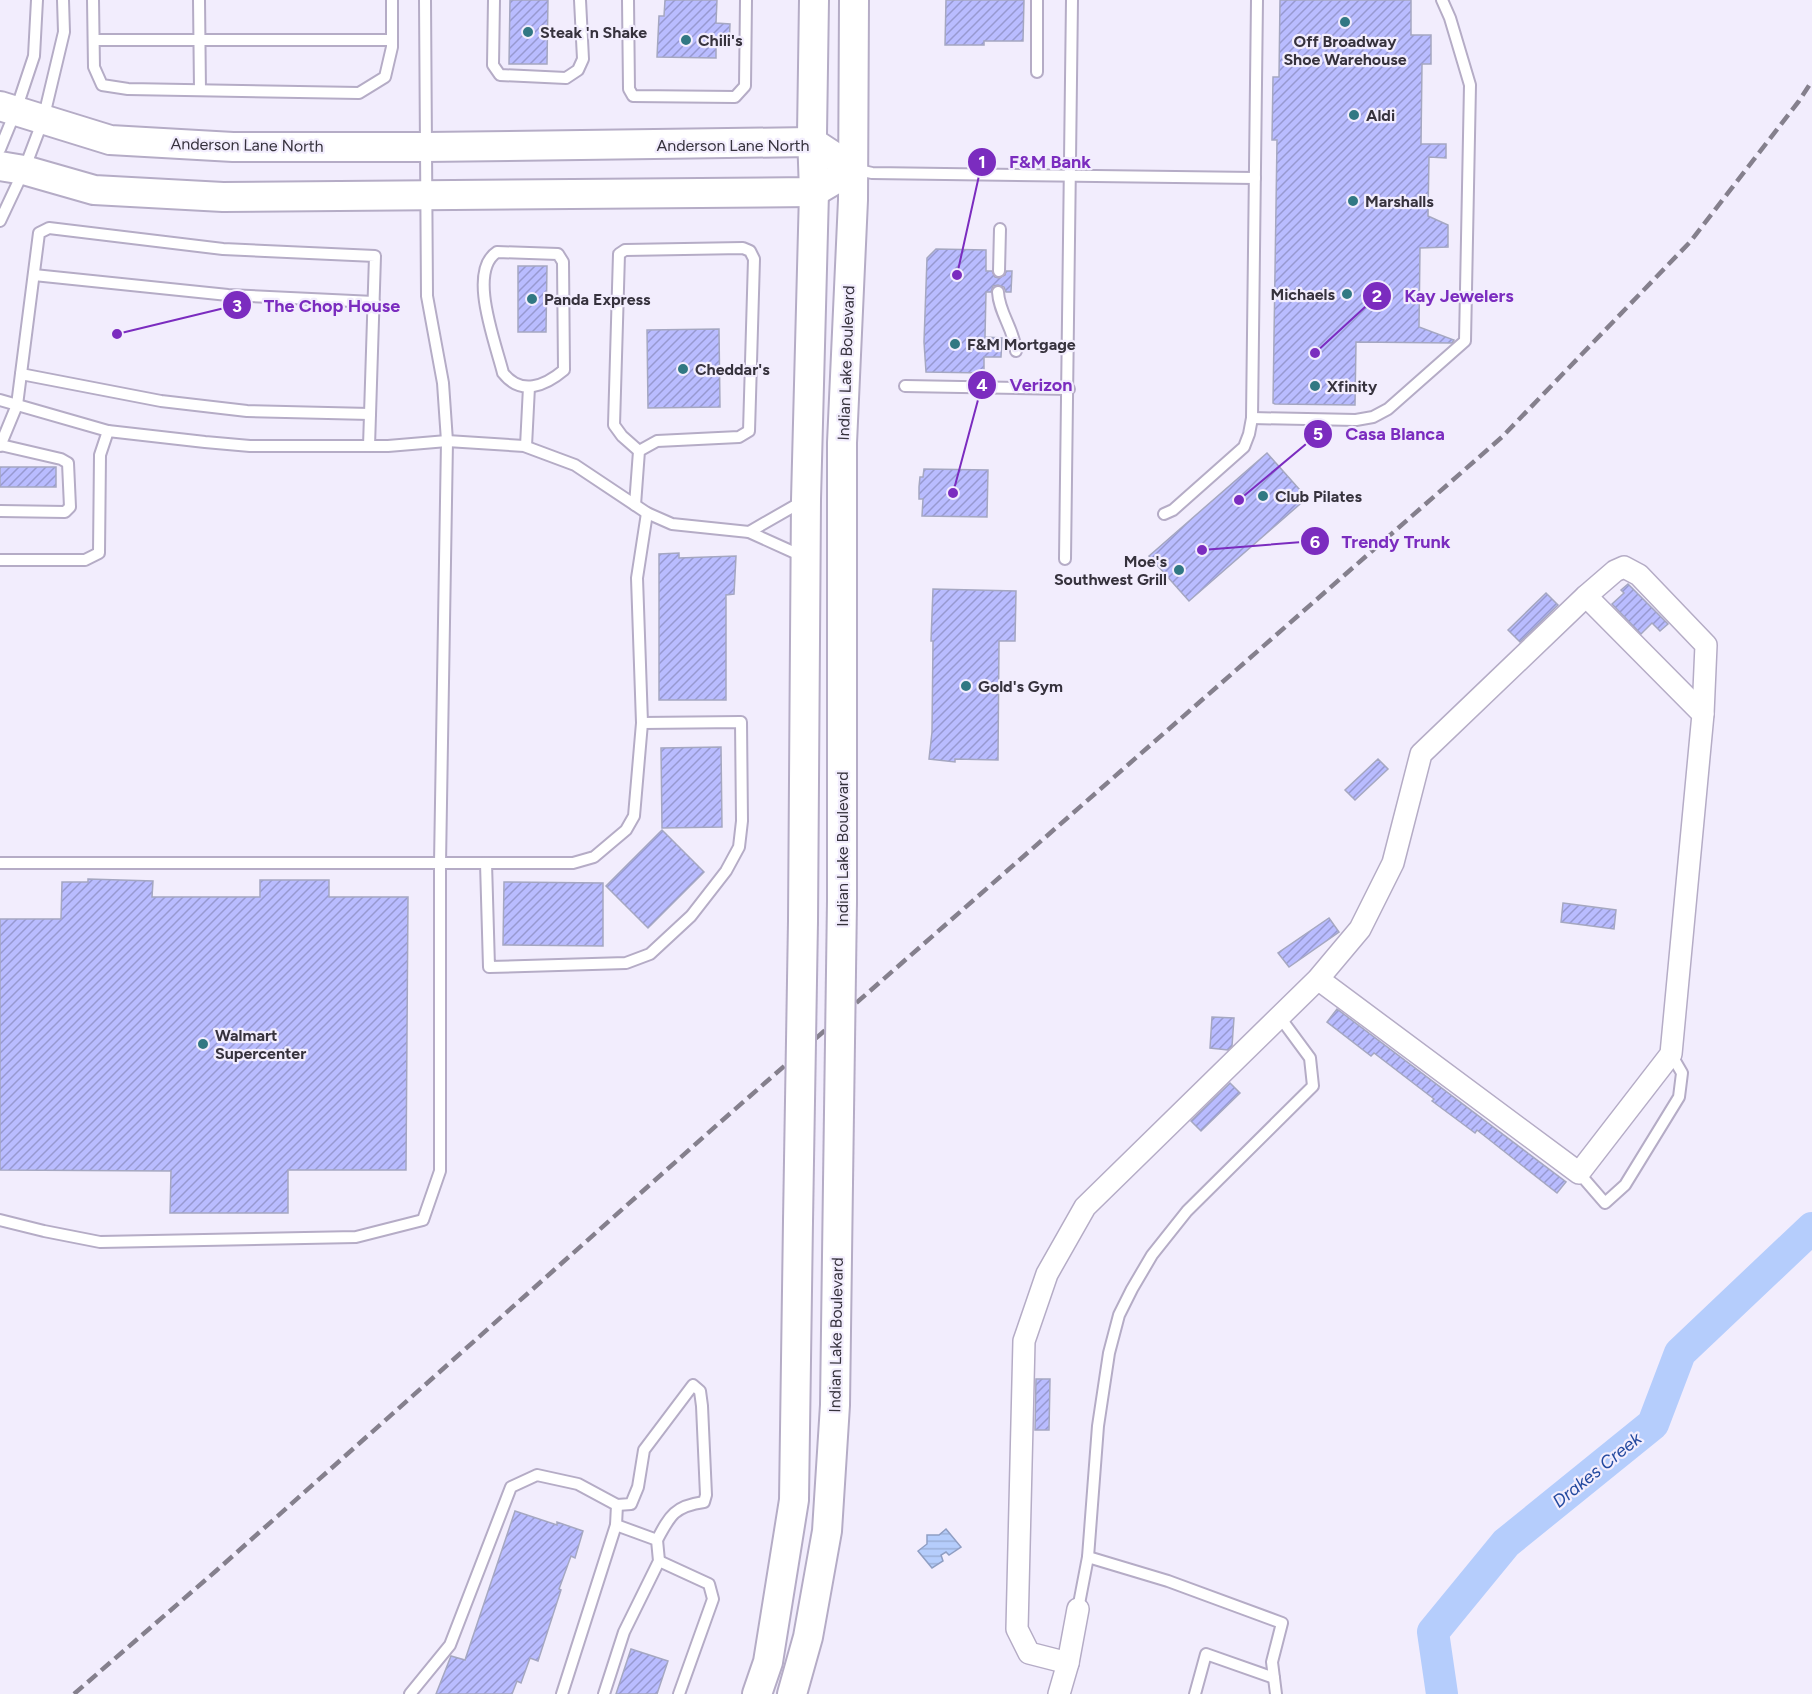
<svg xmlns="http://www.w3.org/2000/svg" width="1812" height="1694" font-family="Figtree,sans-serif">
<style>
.water{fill:url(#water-rules);stroke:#8f9ec3;stroke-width:1.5}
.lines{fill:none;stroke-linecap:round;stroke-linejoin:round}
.river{stroke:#b5cdfc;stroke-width:32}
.building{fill:url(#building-hatch);stroke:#a5a7c1;stroke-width:1.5}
.lane-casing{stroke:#b5acc6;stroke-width:14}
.street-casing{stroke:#b5acc6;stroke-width:24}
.secondary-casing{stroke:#b5acc6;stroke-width:32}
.lane{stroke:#fff;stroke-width:10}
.street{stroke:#fff;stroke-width:21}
.secondary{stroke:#fff;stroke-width:28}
.rail{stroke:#85808d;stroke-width:4.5;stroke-dasharray:12 6;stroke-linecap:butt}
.secondary-bridge-casing{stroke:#b5acc6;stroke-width:32;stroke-linecap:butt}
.secondary-bridge{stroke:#fff;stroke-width:28}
.poi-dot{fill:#317883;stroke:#f2edfd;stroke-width:2}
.labels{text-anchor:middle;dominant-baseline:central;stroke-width:4.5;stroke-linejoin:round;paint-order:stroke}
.poi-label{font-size:16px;font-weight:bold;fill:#36323d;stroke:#f2edfd;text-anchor:start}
.street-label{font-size:16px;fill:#36323d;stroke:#f2edfd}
.water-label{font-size:18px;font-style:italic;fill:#23499f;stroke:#f2edfd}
.leader{fill:none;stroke:#7b2cbf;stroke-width:2}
.callout-dot{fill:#7b2cbf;stroke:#f2edfd;stroke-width:2}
.mark-label{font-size:18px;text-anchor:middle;font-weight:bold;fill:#fff}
.callout-label{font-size:18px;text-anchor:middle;font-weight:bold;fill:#7b2cbf;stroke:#f2edfd;stroke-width:4.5;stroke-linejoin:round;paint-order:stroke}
</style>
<defs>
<pattern id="water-rules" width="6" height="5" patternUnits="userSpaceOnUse" patternTransform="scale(1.5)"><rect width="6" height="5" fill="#b5cdfc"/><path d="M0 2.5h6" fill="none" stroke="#9cb0d9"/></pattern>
<pattern id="building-hatch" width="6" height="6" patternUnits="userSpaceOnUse" patternTransform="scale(1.5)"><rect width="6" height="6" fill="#b9bcff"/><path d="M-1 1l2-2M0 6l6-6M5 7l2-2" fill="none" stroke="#9799d0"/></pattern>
</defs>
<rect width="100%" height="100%" fill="#f2edfd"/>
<!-- water -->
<path class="water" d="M946,1529L961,1547L949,1555L946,1552L941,1555L943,1561L932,1568L918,1551L927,1544V1535H939Z"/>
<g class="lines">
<!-- river -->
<path class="river" d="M1442,1694L1433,1632L1506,1543L1653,1424L1680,1353L1812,1228"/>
</g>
<!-- building -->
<g class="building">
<path d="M510,0H548L547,64H509Z"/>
<path d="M665,0H717L716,23L730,24L729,46L716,45V58L657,57L659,16H664Z"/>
<path d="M946,0H1024L1023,41H984V45H945Z"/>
<path d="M1280,0H1411V35H1431V64H1422L1421,144H1446V158L1429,157L1428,216L1448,225V247L1420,248L1419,327L1454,340L1452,343L1356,342L1355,405L1275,404L1273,403L1277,140H1272L1273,77H1279Z"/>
<path d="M936,249L986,250V271H992L995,277L999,278L1005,275L1006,271H1012L1011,292H1006L1004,287L998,285L993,286L991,292H986L985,337L1002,338L1001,357H984V373L926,372L924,342L927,258Z"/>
<path d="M518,266H547L546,332H518Z"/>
<path d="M719,329L720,407L648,408L647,330Z"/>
<path d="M1267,453L1307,498L1189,601L1149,556Z"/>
<rect x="0" y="467" width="56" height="20"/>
<path d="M924,469L988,470L987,517L922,516L923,499H919V487L920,477H923Z"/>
<path d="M679,553V558L736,556L734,594L726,595V700H659V554Z"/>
<path d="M1628,584L1668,624L1660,631L1652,623L1641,634L1612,604L1624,593L1621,590Z"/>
<path d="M933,589L1016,591L1015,641H999L998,760L955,759V762L929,759L932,732L933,641H931Z"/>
<path d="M1546,593L1558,605L1520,642L1508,630Z"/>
<path d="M721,747L722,827L662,828L661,748Z"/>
<path d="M1378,759L1388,769L1355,800L1345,790Z"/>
<path d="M662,830L704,872L648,928L606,886Z"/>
<path d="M88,879L153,881L152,897H260V880H329V897H408L406,1170H288V1213H170L171,1171L0,1170V919H61L62,882H88Z"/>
<path d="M504,882L603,883V946L503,945Z"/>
<path d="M1563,903L1616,910L1614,929L1561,922Z"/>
<path d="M1329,918L1339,932L1289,967L1278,953Z"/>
<path d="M1337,1009L1566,1182L1557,1193L1477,1130L1475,1133L1432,1101L1434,1099L1374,1053L1371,1056L1327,1022Z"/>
<path d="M1212,1017L1234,1018L1232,1046L1228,1050L1210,1048Z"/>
<path d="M1230,1083L1240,1093L1201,1131L1191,1121Z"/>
<path d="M1036,1379H1050L1049,1430H1035Z"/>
<path d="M515,1511L557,1525V1522L583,1531L575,1558L571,1556L559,1589L561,1590L538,1661L530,1658L521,1683L517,1681L512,1694H436L451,1656L465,1660Z"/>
<path d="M631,1649L668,1661L657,1694H616Z"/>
</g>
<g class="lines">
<defs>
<g id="lane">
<path d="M93,0L94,67L102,85L128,89L359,93L385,77L392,47V0"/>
<path d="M199,0L200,90"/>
<path d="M494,0L493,65L500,75L566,78L578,70L583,59L580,0"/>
<path d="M628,0L629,89L633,96L735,97L745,86L746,0"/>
<path d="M1037,0V72"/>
<path d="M94,40H392"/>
<path d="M0,149L16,110L34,56L37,0"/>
<path d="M854,169L872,173L1255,178"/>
<path d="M0,221L24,170L43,120L64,32L63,0"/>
<path d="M497,252L558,254L563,262L564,370C545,386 521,396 503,373C496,344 467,271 497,252Z"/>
<path d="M999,271L1000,229"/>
<path d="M34,275L228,295L374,302"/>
<path d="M998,292C999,313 1014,329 1016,351"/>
<path d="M21,374L161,401L247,411L370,414"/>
<path d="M905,386L1069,389"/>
<path d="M0,400L108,431L205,442L250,446H388L447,441L524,446L575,465L647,513L672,524L749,532L802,556"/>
<path d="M1252,418L1356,420L1373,417L1388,409L1465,341L1470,85L1450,18L1442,0"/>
<path d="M0,446L17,405L39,233L49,228L223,249L375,256L369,446"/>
<path d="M526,446L529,387"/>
<path d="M635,505L639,451L657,441L739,437L749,431L754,259L750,251L743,248L625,250L619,254L614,425L622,436L639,451"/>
<path d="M0,511L65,512L70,507L68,463L61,459L1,445"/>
<path d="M1164,514L1173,510L1244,447L1249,434L1252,418L1257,0"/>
<path d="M749,532L803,501"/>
<path d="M1065,559L1072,0"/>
<path d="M0,560H85L99,553L100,455L108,431"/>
<path d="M0,863H573L594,857L626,830L634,816L642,723L637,578L647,513"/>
<path d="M486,863L489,967L626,963L650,954L691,916L726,871L739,847L742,821L741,722L642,723"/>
<path d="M1579,1173L1605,1203L1625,1185L1679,1097L1682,1073L1671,1054"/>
<path d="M0,1220L44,1231L100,1242L356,1237L423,1220L440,1171V863L447,441L443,383L427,296L425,0"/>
<path d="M617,1505L631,1504L638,1487L644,1450L693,1385L700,1391L702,1406L706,1495L704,1502C675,1506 670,1515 657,1540"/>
<path d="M1088,1557L1098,1426L1109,1353L1119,1315L1132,1289L1152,1255L1187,1211L1313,1086L1310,1058L1279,1016"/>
<path d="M659,1561L709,1584L713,1599L679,1694"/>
<path d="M1078,1609L1088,1557L1168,1581L1282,1623L1272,1662L1276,1694"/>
<path d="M410,1694L450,1645L511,1487L537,1475L578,1484L617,1505L616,1525L562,1694"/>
<path d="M604,1694L624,1632L659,1561L657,1540L616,1525"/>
<path d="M1195,1694L1206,1654L1274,1678"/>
</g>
<g id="street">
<path d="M1586,596L1615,571L1624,567L1639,575L1706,645L1703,714"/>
<path d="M1068,1663L1029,1653L1017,1629L1024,1341L1047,1274L1085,1207L1318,979L1579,1173L1671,1054L1703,714L1586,596L1421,754L1393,863L1360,929L1318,979"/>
<path d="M1059,1694L1068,1663L1078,1609"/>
</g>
<g id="secondary">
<path d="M0,106L110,140L233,147H426L812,142L853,169"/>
<path d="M0,166L24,170L94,190L223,197L814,192L831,182"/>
<path d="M842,901V443L853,200L854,0"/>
<path d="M803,921L806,500L814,192L812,134L814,0"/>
<path d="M757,1694L768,1662L794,1500L798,1221"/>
<path d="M792,1694L808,1637L827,1531L835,1405L838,1183"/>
</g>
</defs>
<!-- lane casing -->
<use href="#lane" class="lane-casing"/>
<!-- street casing -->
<use href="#street" class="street-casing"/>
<!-- secondary casing -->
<use href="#secondary" class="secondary-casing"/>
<!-- lane -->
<use href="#lane" class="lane"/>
<!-- street -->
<use href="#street" class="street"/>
<!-- secondary -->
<use href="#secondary" class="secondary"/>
<!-- rail -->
<path class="rail" d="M74,1694L217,1570L717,1125L1502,437L1690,242L1799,101L1812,81"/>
<defs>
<g id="secondary-bridge">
<path d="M838,1183L842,901"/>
<path d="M798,1221L803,921"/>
</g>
</defs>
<!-- secondary-bridge casing -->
<use href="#secondary-bridge" class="secondary-bridge-casing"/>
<!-- secondary-bridge -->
<use href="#secondary-bridge" class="secondary-bridge"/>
</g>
<!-- markers -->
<g class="poi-dot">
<circle cx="1345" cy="22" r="6"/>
<circle cx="528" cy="32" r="6"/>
<circle cx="686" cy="40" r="6"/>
<circle cx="1354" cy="115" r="6"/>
<circle cx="1353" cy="201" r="6"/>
<circle cx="1347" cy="294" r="6"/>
<circle cx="532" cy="299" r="6"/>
<circle cx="955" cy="344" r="6"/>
<circle cx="683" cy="369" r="6"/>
<circle cx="1315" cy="386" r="6"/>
<circle cx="1263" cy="496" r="6"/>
<circle cx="1179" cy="570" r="6"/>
<circle cx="966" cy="686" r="6"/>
<circle cx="203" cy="1044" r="6"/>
</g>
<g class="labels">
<!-- poi labels -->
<g class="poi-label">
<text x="540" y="32">Steak 'n Shake</text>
<text x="698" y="40">Chili's</text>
<text x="1345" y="41" text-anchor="middle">Off Broadway<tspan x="1345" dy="18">Shoe Warehouse</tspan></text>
<text x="1366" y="115">Aldi</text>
<text x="1365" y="201">Marshalls</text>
<text x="1335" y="294" text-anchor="end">Michaels</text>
<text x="544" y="299">Panda Express</text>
<text x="967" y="344">F&amp;M Mortgage</text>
<text x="695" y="369">Cheddar's</text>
<text x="1327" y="386">Xfinity</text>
<text x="1275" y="496">Club Pilates</text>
<text x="1167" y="561" text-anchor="end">Moe's<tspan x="1167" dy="18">Southwest Grill</tspan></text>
<text x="978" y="686">Gold's Gym</text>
<text x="215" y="1035">Walmart<tspan x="215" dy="18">Supercenter</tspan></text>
</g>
<!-- street labels -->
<g class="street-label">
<text transform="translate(247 145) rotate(1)">Anderson Lane North</text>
<text x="733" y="145">Anderson Lane North</text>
<text transform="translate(846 363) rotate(-88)">Indian Lake Boulevard</text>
<text transform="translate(842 849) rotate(-90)">Indian Lake Boulevard</text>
<text transform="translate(836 1335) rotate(-89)">Indian Lake Boulevard</text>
</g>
<!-- water labels -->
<g class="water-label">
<text transform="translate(1597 1470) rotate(-39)">Drakes Creek</text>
</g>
</g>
<!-- callouts -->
<path class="leader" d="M957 275L982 162M1315 353L1377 296M117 334L237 305M953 493L982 385M1239 500L1318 434M1202 550L1315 541"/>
<g class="callout-dot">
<circle cx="957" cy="275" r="6"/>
<circle cx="1315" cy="353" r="6"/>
<circle cx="117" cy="334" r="6"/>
<circle cx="953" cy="493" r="6"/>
<circle cx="1239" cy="500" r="6"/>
<circle cx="1202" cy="550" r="6"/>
<circle cx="982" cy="162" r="15"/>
<circle cx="1377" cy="296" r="15"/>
<circle cx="237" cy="305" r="15"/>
<circle cx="982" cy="385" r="15"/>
<circle cx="1318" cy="434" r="15"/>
<circle cx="1315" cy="541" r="15"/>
</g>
<g class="mark-label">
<text x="982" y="168">1</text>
<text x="1377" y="302">2</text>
<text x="237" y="312">3</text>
<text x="982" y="391">4</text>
<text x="1318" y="440">5</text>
<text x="1315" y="548">6</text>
</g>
<g class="callout-label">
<text x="1050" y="168">F&amp;M Bank</text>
<text x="1459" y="302">Kay Jewelers</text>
<text x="332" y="312">The Chop House</text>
<text x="1041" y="391">Verizon</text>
<text x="1395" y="440">Casa Blanca</text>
<text x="1396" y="548">Trendy Trunk</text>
</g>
</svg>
